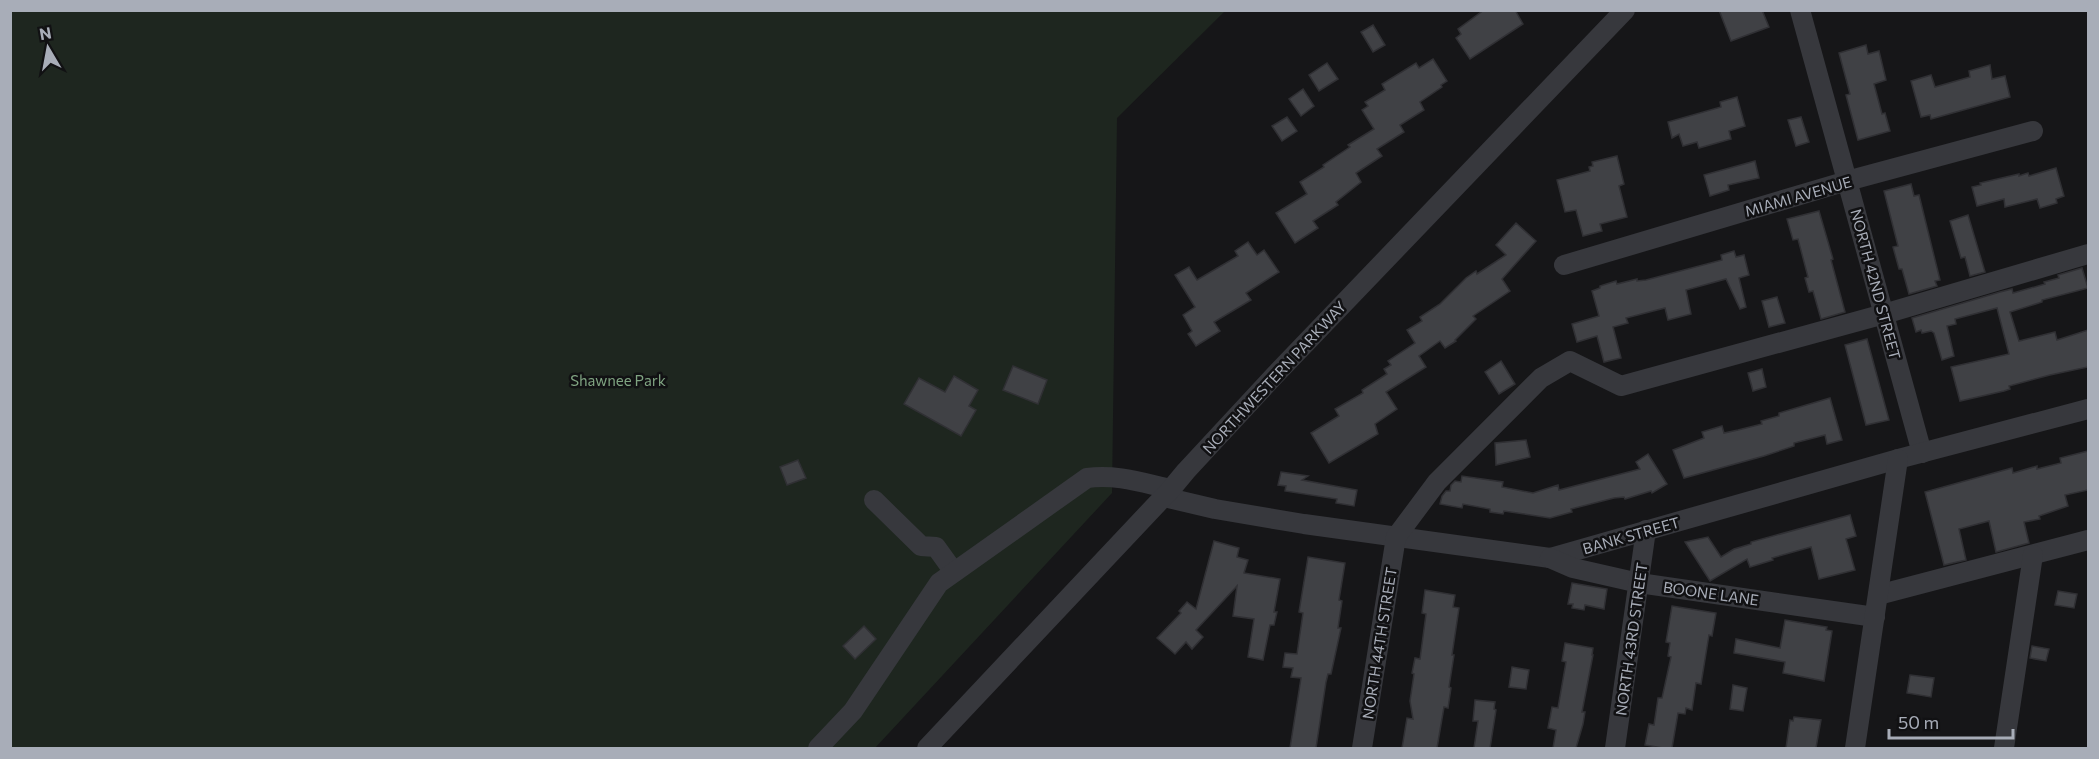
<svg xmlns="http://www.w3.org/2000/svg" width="2099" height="759" font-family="Commissioner,sans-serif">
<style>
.green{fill:#1e261f}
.building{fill:#404145;stroke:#303034;stroke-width:1.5}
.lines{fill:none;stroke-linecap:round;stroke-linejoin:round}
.minor{stroke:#37383d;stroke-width:20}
.labels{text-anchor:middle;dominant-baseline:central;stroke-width:5;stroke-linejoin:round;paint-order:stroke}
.street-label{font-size:15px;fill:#a8adb8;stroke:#111113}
.park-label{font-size:15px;fill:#7fa381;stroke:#111113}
</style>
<rect width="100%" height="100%" fill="#161618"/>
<!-- green -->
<path class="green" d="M11,11H1225L1117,118L1112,493L875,748H11Z"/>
<!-- building -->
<g class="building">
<path d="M1484,10H1515L1523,24L1470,59L1456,38L1461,34L1458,29Z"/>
<path d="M1719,10H1762L1769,27L1731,41Z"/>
<path d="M1373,25L1385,45L1373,52L1361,32Z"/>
<path d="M1866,45L1868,54L1879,51L1886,80L1874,84L1882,114L1885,113L1890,131L1858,140L1846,95L1850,94L1839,53Z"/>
<path d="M1433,59L1447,81L1441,85L1442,87L1420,102L1424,110L1400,125L1404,132L1377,149L1382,156L1356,173L1361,182L1336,202L1338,205L1313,221L1318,228L1295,243L1276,213L1307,194L1300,182L1324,167L1323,165L1350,147L1348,145L1374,129L1362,110L1368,106L1365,102L1385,90L1382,84L1416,63L1419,68Z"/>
<path d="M1327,63L1338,79L1319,91L1309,75Z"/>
<path d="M1990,65L1992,79L2005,76L2010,97L1931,119L1930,115L1921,117L1911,81L1931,75L1935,87L1970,77L1969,71Z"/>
<path d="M1303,89L1314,106L1301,116L1289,99Z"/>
<path d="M1737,97L1745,126L1729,131L1731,139L1699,148L1697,142L1683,146L1679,134L1672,138L1668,122L1721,107L1720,102Z"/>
<path d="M1287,117L1297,131L1282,141L1272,126Z"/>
<path d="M1801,117L1809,142L1796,146L1788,120Z"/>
<path d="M1617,156L1624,184L1619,186L1627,217L1600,224L1602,231L1583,236L1576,210L1565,212L1557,180L1590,171L1589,167L1593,166L1592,162Z"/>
<path d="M1755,161L1759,178L1728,185L1729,190L1710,196L1704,175Z"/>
<path d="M2056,168L2064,196L2056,199L2057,203L2040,208L2037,199L2005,207L2004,199L1977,206L1972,187L1981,185L1980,183L2019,174V176L2028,173L2029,176Z"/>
<path d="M1911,184L1914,196L1919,195L1940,280L1935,281L1937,286L1909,294L1902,269H1899L1893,247L1898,246L1884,191Z"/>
<path d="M1819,211L1833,259L1831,260L1845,312L1821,319L1813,291L1809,292L1805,278L1808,277L1798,239L1793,240L1787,219Z"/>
<path d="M1968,215L1985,272L1970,276L1965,257L1961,258L1950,221Z"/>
<path d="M1516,223L1536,241L1502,279L1510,291L1473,316L1476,319L1455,340L1456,341L1445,348L1440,341L1419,356L1426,367L1386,392L1397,409L1375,424L1378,434L1329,463L1311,433L1339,416L1335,409L1363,393L1362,390L1387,374L1384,369L1391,365L1388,361L1415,343L1407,330L1422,321L1420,317L1440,304L1466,278L1476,271L1477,274L1506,255L1496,245Z"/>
<path d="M1248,242L1257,255L1264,250L1279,272L1246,293L1251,300L1214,322L1220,331L1196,346L1188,334L1192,331L1183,315L1195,307L1175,275L1189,267L1197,280L1238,256L1235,251Z"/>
<path d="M1734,251L1736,257L1744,255L1749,275L1739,278L1746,307L1740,309L1726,279L1686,290L1691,314L1668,320L1665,308L1626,318L1628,323L1613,327L1621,358L1604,362L1597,336L1577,342L1572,324L1599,316L1592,291L1600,288V286L1616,281L1617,284L1637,279V281L1646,280L1722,260L1721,255Z"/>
<path d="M2082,268L2088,288L2042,300V302L2010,312L2019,341L2055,332L2057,340L2088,330V367L2050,375L2009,386L2010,389L2004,391L1960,401L1951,367L2009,354L1997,308L1955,319L1956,324L1947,326L1954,356L1942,360L1934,333L1931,331L1922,333L1921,330L1916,332L1912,318L2000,292L2012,289L2013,293L2045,284L2044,282L2059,278L2058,275Z"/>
<path d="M1777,297L1785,323L1769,327L1762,301Z"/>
<path d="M1867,339L1889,420L1866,425L1845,345Z"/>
<path d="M1501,361L1515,384L1499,394L1485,372Z"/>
<path d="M1013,366L1047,380L1038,404L1003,390Z"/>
<path d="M1762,369L1766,387L1753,391L1748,373Z"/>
<path d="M954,376L978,390L969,406L976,410L961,436L904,404L919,378L945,392Z"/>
<path d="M1830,398L1842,440L1827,444L1825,435L1794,443V446L1764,456L1684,478L1673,450L1704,438L1702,432L1722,426L1724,433L1738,430L1762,424L1761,421L1779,416V413Z"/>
<path d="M1526,440L1530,457L1496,465L1495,443Z"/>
<path d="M2088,451V490L2065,495L2068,506L2039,516L2040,519L2024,522L2029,543L1996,552L1989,521L1959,529L1966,560L1944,565L1925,492L2012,468L2013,473L2037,466V469L2061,463L2060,458Z"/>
<path d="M1648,454L1667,484L1652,493L1651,491L1625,499L1624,497L1614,498L1571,509L1572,512L1550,518L1504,511L1503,514L1490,512V509L1463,504L1462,508L1440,504L1442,496L1446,491H1450L1451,485L1455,481L1461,482L1462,476L1503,482L1502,487L1533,493L1558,485L1559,490L1640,469L1636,462Z"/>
<path d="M798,460L806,478L787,485L780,467Z"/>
<path d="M1281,472L1308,476L1302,480L1357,490L1354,506L1336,503L1337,499L1285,491L1286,486L1278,485Z"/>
<path d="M1850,515L1856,536L1846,539L1855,570L1819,579L1811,547L1772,558L1773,560L1750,567L1747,559L1710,581L1685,542L1708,537L1721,557L1734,549L1751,544V542Z"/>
<path d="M1214,541L1239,548L1237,557L1248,560L1244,573L1280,579L1274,612H1277L1274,625H1270L1263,660L1248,657L1254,619L1233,616L1237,586L1196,630L1203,637L1192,649L1186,642L1175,654L1157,638L1181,613L1179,611L1187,602L1196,609Z"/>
<path d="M1308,557L1345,563L1339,600L1342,601L1338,628H1341L1331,674H1328L1326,682L1316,748H1290L1301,678L1291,677L1293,668L1283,667L1285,653L1297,654L1303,613L1299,612Z"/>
<path d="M1572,583L1607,589L1604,609L1585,605L1584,610L1572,608L1573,604H1568Z"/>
<path d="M1425,590L1455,595L1453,607L1459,608L1452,655H1454L1449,687L1451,688L1448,708L1444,707L1437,748H1402L1407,718L1413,719L1410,701L1414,674L1412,673L1415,658L1420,659L1426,614L1422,613Z"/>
<path d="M2058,591L2077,594L2074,608L2055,605Z"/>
<path d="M1672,606L1716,613L1712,636L1709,635L1701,684L1696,683L1692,710L1686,708L1685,714L1678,713L1672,748H1663L1645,745L1649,724L1654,725L1658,698H1662L1671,657L1668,656L1670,643L1666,642Z"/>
<path d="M1785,620L1827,627L1826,630L1832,631L1824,681L1783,673L1785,662L1734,653L1736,639L1780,648Z"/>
<path d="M864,626L876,639L855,659L843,646Z"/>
<path d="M1565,643L1593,648L1592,655H1593L1582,712H1585L1583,724L1576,748H1553L1556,730L1548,728L1552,707L1558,708L1566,662L1562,661Z"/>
<path d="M2032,646L2049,649L2046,661L2030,658Z"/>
<path d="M1512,667L1529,670L1526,689L1509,687Z"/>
<path d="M1910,675L1934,678L1931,697L1907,693Z"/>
<path d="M1733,685L1747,688L1743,711L1730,709Z"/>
<path d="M1475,700L1495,702L1494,709L1496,710L1490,748H1474L1478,721H1473Z"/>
<path d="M1794,717L1821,720L1816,748H1786L1790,720L1793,721Z"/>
</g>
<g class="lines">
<!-- minor -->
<g class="minor">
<path d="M1800,10L1922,453"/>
<path d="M1564,265L1847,181L2033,131"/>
<path d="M1164,497L1215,509L1304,524L1550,558L1898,459L2088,409"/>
<path d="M874,500L921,546L936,547L954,572"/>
<path d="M1550,558L1573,568L1639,583L1875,617"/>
<path d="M1878,595L2088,540"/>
<path d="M818,748L853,711L939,583L1087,478C1117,474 1143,483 1171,489"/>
<path d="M927,748L1171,489L1186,471L1275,375L1625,10"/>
<path d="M1362,748L1396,537L1437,482L1541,378L1570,361L1621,386L1884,314L2088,254"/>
<path d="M1615,748L1646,530"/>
<path d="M1855,748L1898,459"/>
<path d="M2004,748L2033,555"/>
</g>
</g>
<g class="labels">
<!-- street labels -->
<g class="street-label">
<text transform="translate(1798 196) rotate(-16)">MIAMI AVENUE</text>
<text transform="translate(1876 284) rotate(75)">NORTH 42ND STREET</text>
<text transform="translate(1274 377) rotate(-47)">NORTHWESTERN PARKWAY</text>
<text transform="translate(1631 535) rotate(-16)">BANK STREET</text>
<text transform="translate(1711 593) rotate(8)">BOONE LANE</text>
<text transform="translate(1631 639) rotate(-82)">NORTH 43RD STREET</text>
<text transform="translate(1379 643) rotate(-81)">NORTH 44TH STREET</text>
</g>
<!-- park labels -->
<g class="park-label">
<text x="618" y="380">Shawnee Park</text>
</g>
</g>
<!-- border -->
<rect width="2099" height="759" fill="none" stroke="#a8adb8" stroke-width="24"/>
<!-- north arrow -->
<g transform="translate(48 48) rotate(350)" stroke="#111113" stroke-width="4.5" paint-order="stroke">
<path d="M0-4.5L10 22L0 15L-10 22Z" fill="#a8adb8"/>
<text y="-9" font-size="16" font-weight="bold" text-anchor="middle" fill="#a8adb8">N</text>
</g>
<!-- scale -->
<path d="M1889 729v9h124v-9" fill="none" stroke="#a8adb8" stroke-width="3"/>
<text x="1898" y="729" font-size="18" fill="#a8adb8" stroke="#111113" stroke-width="4.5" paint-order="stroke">50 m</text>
</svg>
